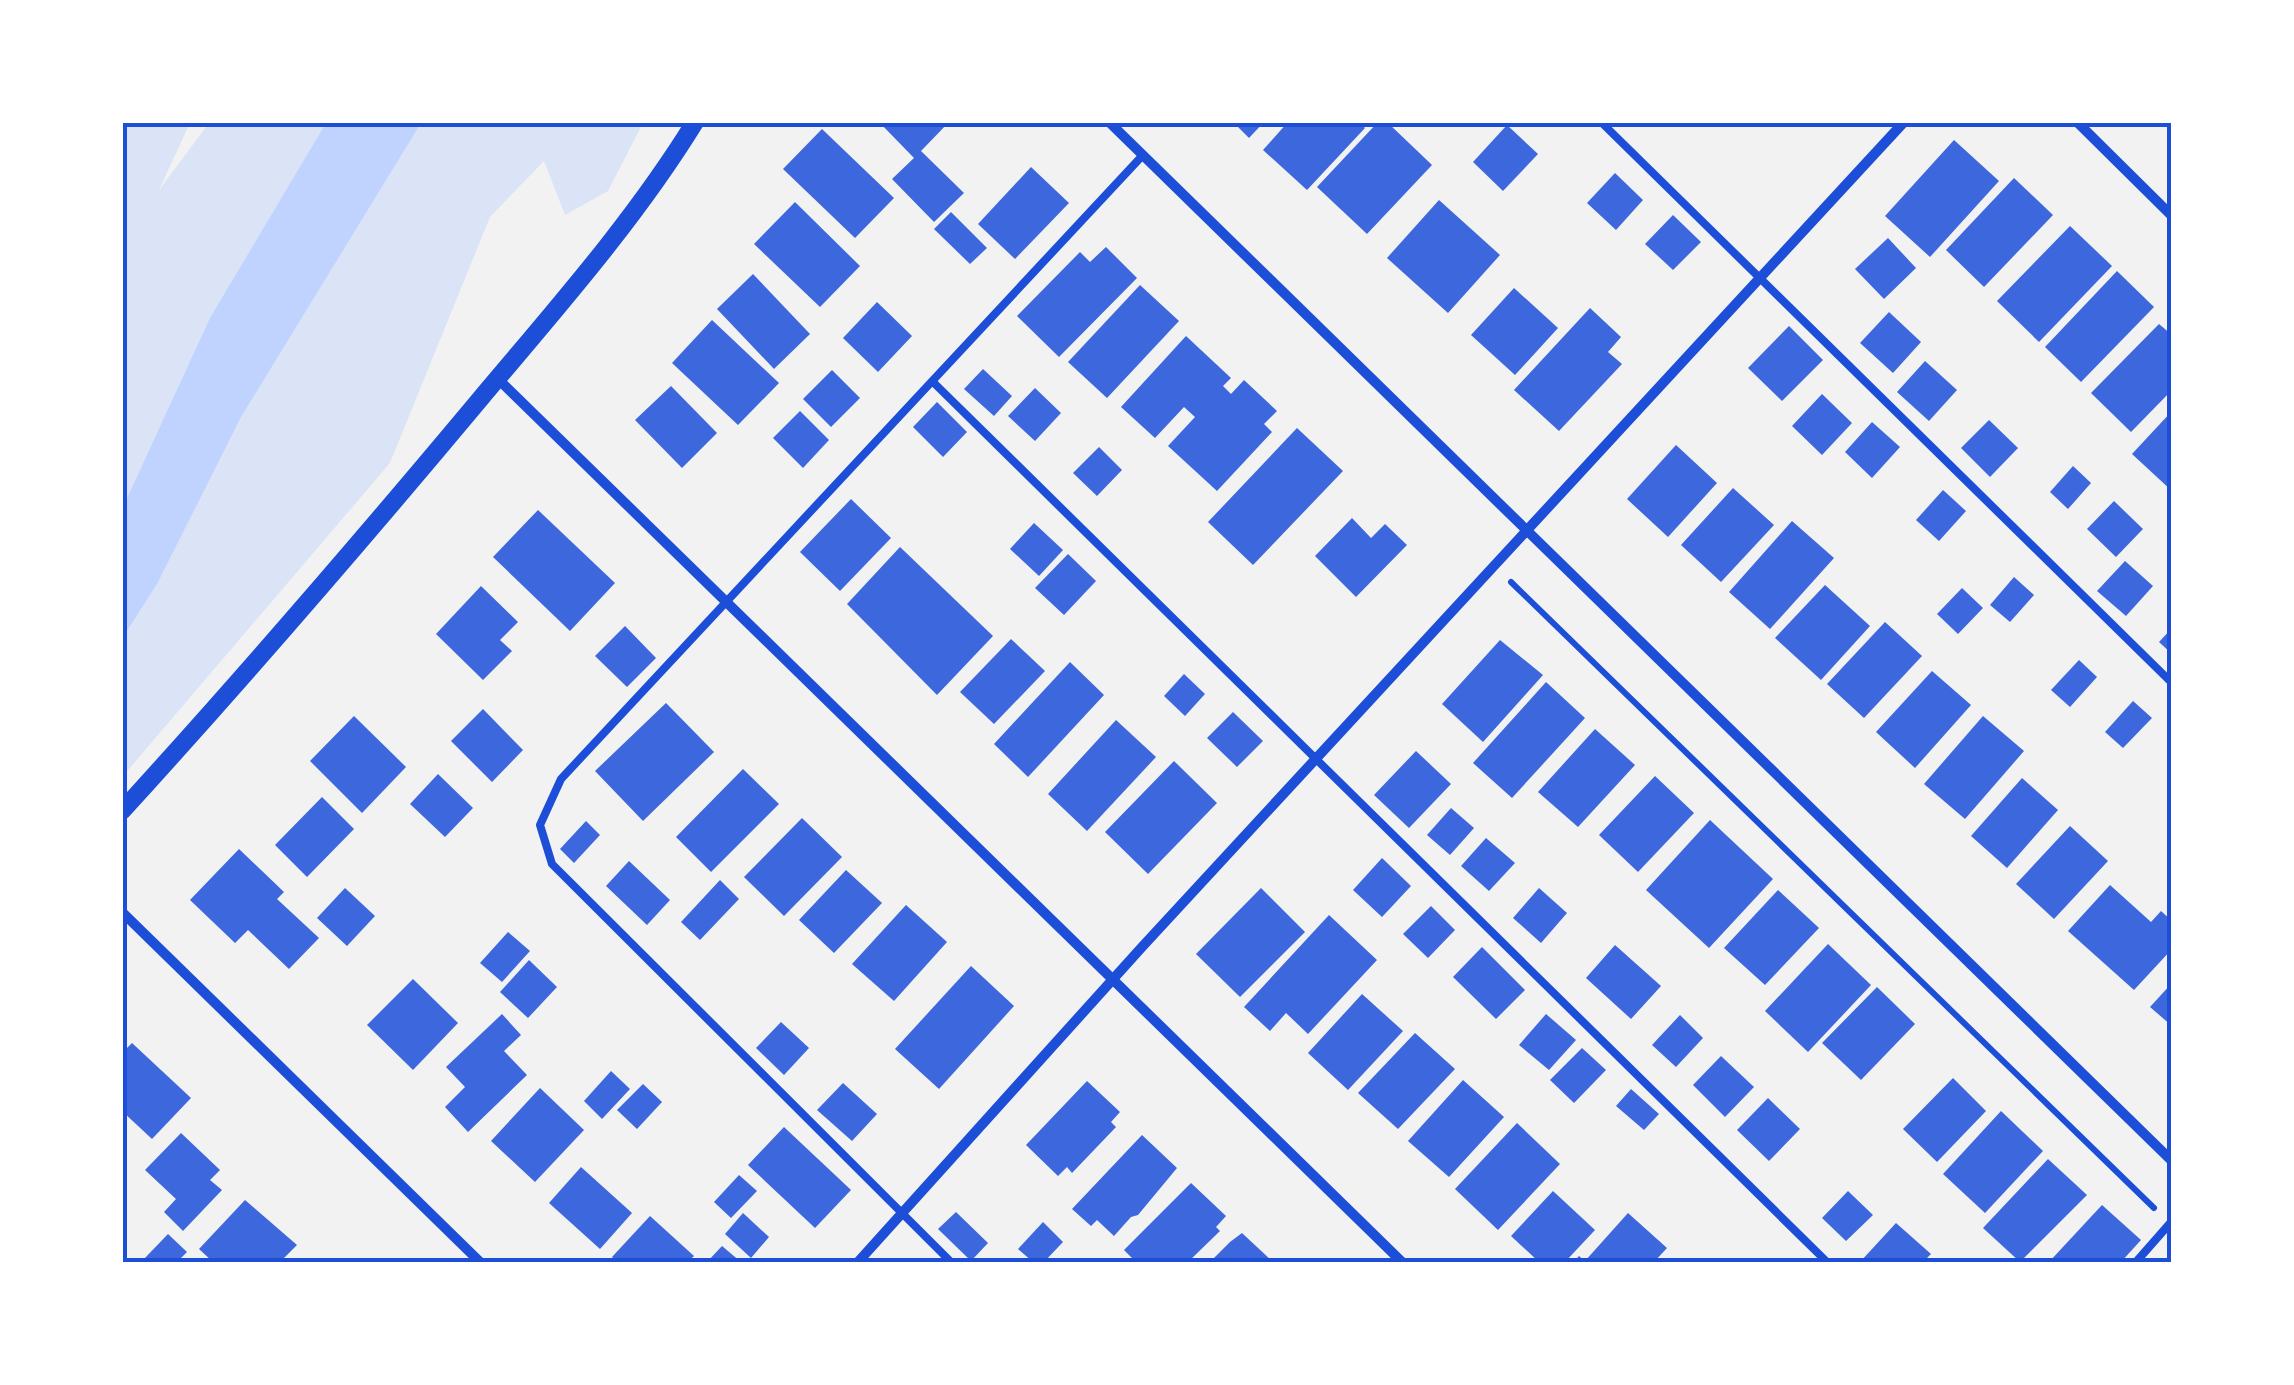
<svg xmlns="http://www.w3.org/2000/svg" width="2294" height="1385" font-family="'Alegreya Sans',sans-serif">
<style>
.green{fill:#dbe4f7}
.water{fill:#bfd3fe}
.building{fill:#3d67dc}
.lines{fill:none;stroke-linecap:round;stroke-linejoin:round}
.path{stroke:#1d4ed8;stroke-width:6}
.service{stroke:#1d4ed8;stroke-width:8}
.minor{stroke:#1d4ed8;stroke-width:10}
.tertiary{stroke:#1d4ed8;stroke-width:18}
.neatline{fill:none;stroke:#1d4ed8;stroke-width:4}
</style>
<rect width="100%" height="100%" fill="#f2f2f2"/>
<!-- green -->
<g class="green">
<path d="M123,123H190L159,190L209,123H339L123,526Z"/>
<path d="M414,123H643L608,191L565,215L544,161L490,217L390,463L123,776V623L178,505Z"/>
</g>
<!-- water -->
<path class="water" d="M326,123H421L241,417L157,584L123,637V507L210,318Z"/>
<!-- building -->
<g class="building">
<path d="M879,122H949L921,151L964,193L934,222L892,179L914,158Z"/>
<path d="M1233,122H1264L1249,138Z"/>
<path d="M1288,122H1359L1365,128L1307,190L1263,150Z"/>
<path d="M1378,122H1387L1432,165L1367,234L1317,187Z"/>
<path d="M1507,125L1538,154L1503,191L1473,162Z"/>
<path d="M822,129L894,198L855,238L783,169Z"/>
<path d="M1954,140L1999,181L1930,257L1885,216Z"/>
<path d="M1031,167L1069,203L1015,259L978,224Z"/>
<path d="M1615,173L1643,200L1616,230L1587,203Z"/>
<path d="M2014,178L2053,215L1984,287L1946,250Z"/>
<path d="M1439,200L1500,255L1448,313L1387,258Z"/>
<path d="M795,202L860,266L820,307L754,244Z"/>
<path d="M951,212L987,248L970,264L934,229Z"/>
<path d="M1673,215L1701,242L1673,270L1645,244Z"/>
<path d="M2070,226L2112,266L2039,342L1997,301Z"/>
<path d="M1888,238L1916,268L1884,299L1855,269Z"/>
<path d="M1106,247L1137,278L1059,357L1017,316L1080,252L1090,262Z"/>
<path d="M2117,271L2154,307L2081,382L2045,347Z"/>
<path d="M753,274L810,334L774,369L717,309Z"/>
<path d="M1140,285L1179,321L1107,398L1068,362Z"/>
<path d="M1514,288L1558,328L1515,375L1471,335Z"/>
<path d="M877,302L912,336L878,372L843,338Z"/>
<path d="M1590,308L1621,337L1608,352L1622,364L1559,431L1514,390Z"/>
<path d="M1889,312L1921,342L1893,373L1860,343Z"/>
<path d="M712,320L779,383L738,425L672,363Z"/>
<path d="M2159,324L2172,335V390L2131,432L2091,393Z"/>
<path d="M1789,326L1823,360L1782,401L1748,368Z"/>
<path d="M1186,336L1231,378L1223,386L1231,394L1244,380L1277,411L1264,424L1272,432L1217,491L1168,446L1195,417L1184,407L1155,438L1121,407Z"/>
<path d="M1925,361L1957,390L1929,421L1897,392Z"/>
<path d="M983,369L1012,396L994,416L964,389Z"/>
<path d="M832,370L860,398L831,427L803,399Z"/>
<path d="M671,386L717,433L682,468L635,420Z"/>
<path d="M1035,388L1061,413L1035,441L1008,416Z"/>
<path d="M1822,394L1852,423L1822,455L1792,426Z"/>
<path d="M937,402L967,432L943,457L913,427Z"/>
<path d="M800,411L829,440L803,468L773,438Z"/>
<path d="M2172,411V491L2132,454Z"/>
<path d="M1989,420L2018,448L1990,477L1961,448Z"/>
<path d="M1872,422L1900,447L1872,478L1845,452Z"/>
<path d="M1297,428L1343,471L1253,565L1208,522Z"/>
<path d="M1676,445L1717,483L1668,537L1627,499Z"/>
<path d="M1099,447L1122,470L1097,496L1073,473Z"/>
<path d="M2073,466L2091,483L2068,509L2050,492Z"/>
<path d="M1733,488L1774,525L1721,582L1681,545Z"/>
<path d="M1943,490L1966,511L1939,541L1916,520Z"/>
<path d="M851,499L891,538L840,591L800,552Z"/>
<path d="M2114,501L2143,529L2116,557L2087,529Z"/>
<path d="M538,510L615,583L570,631L493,557Z"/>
<path d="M1352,518L1371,538L1385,524L1407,545L1356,597L1315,556Z"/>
<path d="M1792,521L1834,558L1770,629L1729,592Z"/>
<path d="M1034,523L1063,550L1039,576L1010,549Z"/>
<path d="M900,547L993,636L937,695L847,604Z"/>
<path d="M1068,554L1096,581L1064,615L1035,588Z"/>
<path d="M2125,561L2153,586L2126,616L2097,591Z"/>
<path d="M2014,577L2034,595L2010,622L1990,605Z"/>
<path d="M1825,585L1870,626L1821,680L1775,638Z"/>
<path d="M481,586L518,622L500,640L512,651L483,680L436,634Z"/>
<path d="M1962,588L1983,608L1958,634L1937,614Z"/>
<path d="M1885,622L1922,656L1864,718L1827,684Z"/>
<path d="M625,626L656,658L627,687L595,656Z"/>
<path d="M2172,628V654L2159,642Z"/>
<path d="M1011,639L1045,671L994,724L960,692Z"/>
<path d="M1500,640L1543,675L1483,742L1442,704Z"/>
<path d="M2079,660L2097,677L2070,707L2051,690Z"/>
<path d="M1070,662L1104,695L1028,777L994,744Z"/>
<path d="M1932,671L1971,705L1915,768L1876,732Z"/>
<path d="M1184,674L1205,694L1185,716L1164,696Z"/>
<path d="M1546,682L1585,718L1512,798L1473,763Z"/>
<path d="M2133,701L2152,718L2123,748L2105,732Z"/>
<path d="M666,703L714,752L643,821L595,771Z"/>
<path d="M483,709L523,750L492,782L451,741Z"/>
<path d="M1233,712L1263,741L1237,767L1207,738Z"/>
<path d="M354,716L406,767L362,813L310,761Z"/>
<path d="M1983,716L2024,751L1965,819L1924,784Z"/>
<path d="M1116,720L1156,757L1087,831L1048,794Z"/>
<path d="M1595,729L1635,765L1578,827L1538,792Z"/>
<path d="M1416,751L1451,784L1409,828L1374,795Z"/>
<path d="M1174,761L1217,803L1148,874L1105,832Z"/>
<path d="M743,769L779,804L711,872L676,837Z"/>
<path d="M438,774L473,808L445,837L410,804Z"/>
<path d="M1655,776L1694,813L1638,872L1599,835Z"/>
<path d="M2022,778L2058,810L2007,868L1971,836Z"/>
<path d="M322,797L354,829L307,877L275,845Z"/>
<path d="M1451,808L1474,828L1450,855L1427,835Z"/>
<path d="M802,818L842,857L784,916L744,877Z"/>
<path d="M1710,820L1773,879L1709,948L1646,890Z"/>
<path d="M586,821L600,835L574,863L560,849Z"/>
<path d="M2070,826L2108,861L2054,919L2016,884Z"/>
<path d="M1486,838L1515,863L1489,891L1461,866Z"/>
<path d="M239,849L284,892L277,899L319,938L289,969L248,930L235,943L190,900Z"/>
<path d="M1382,858L1411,886L1382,917L1353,890Z"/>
<path d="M629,861L670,900L647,925L606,886Z"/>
<path d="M846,870L882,903L834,953L799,920Z"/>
<path d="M720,880L739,899L700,940L681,922Z"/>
<path d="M2110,885L2151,922L2161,911L2172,921V949L2134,990L2068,931Z"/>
<path d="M345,888L375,916L347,946L317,918Z"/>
<path d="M1261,888L1305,932L1240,997L1196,954Z"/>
<path d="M1539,888L1567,913L1541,943L1513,918Z"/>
<path d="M1778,890L1819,928L1765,985L1724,948Z"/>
<path d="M906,905L947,942L894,1001L852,964Z"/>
<path d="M1431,906L1455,930L1428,958L1403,934Z"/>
<path d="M1329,915L1377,960L1308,1034L1286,1013L1270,1031L1244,1007Z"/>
<path d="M508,932L530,951L502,982L480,963Z"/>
<path d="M1828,944L1871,985L1808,1052L1765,1011Z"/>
<path d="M1615,945L1661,986L1631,1019L1586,978Z"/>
<path d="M1482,947L1525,990L1496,1019L1453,977Z"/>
<path d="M529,960L557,987L528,1018L500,992Z"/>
<path d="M971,966L1014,1006L939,1089L895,1049Z"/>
<path d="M413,979L458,1023L413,1070L367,1025Z"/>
<path d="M2172,983V1026L2150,1007Z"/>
<path d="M1877,987L1915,1024L1861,1080L1822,1043Z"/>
<path d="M1362,994L1403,1031L1348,1090L1308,1053Z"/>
<path d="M502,1014L521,1035L504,1051L527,1075L468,1132L445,1107L465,1087L446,1067Z"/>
<path d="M1546,1014L1576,1040L1549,1070L1519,1045Z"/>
<path d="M1680,1015L1703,1038L1676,1067L1652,1045Z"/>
<path d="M781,1022L809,1048L784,1075L756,1048Z"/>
<path d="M1415,1033L1455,1069L1398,1129L1358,1093Z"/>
<path d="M132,1043L191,1098L152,1139L122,1111V1053Z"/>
<path d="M1582,1048L1606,1070L1574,1103L1550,1080Z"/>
<path d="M1721,1056L1754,1087L1725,1117L1693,1085Z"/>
<path d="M611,1071L630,1089L602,1119L584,1101Z"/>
<path d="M1953,1078L1986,1111L1937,1162L1903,1129Z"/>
<path d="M1463,1080L1504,1117L1449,1177L1408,1141Z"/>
<path d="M1087,1081L1120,1112L1111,1122L1116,1127L1072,1173L1067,1167L1058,1176L1026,1145Z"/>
<path d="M843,1083L877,1114L852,1141L817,1110Z"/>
<path d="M643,1084L662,1102L637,1129L617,1110Z"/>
<path d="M540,1088L584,1130L535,1182L491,1141Z"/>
<path d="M1631,1089L1659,1114L1644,1130L1616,1106Z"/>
<path d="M1768,1098L1800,1129L1769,1161L1737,1130Z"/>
<path d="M2001,1111L2043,1151L1985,1213L1943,1174Z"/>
<path d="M1517,1123L1560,1164L1498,1230L1455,1189Z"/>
<path d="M784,1127L851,1190L815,1228L748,1165Z"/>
<path d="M181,1133L220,1170L210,1180L222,1190L183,1231L164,1212L176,1199L145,1170Z"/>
<path d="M1142,1135L1177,1168L1138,1215L1131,1217L1114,1236L1097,1220L1091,1226L1072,1209Z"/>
<path d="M2048,1159L2087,1195L2020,1262L1983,1228Z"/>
<path d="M581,1167L632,1213L600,1249L549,1203Z"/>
<path d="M739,1175L757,1191L731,1218L714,1202Z"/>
<path d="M1191,1183L1226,1216L1216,1227L1220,1231L1188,1262H1136L1124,1250Z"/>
<path d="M1553,1191L1595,1230L1565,1262H1539L1511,1236Z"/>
<path d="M1848,1191L1873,1215L1846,1241L1822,1218Z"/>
<path d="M245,1200L297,1245L280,1262H213L199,1249Z"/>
<path d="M2102,1205L2141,1240L2121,1262H2049Z"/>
<path d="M956,1212L988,1243L971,1261L938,1229Z"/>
<path d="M743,1213L769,1237L751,1258L725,1234Z"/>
<path d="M1628,1213L1667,1248L1654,1262H1573L1579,1256L1585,1261Z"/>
<path d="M650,1216L694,1256L688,1262H617L612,1257Z"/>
<path d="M1043,1222L1063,1242L1044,1262H1033L1018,1249Z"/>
<path d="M1896,1223L1931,1254L1923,1262H1860Z"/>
<path d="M1242,1233L1273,1262H1210L1230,1242Z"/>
<path d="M168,1234L187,1252L177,1262H146L143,1260Z"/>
<path d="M722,1246L741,1262H707Z"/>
</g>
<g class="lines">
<!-- path -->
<path class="path" d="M1511,582L2154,1208"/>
<!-- service -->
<g class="service">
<path d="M1601,122L2172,683"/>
<path d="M933,382L1827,1262"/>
<path d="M951,1262L552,864L540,825L561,779L1143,155"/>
<path d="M2136,1262L2172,1221"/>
</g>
<!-- minor -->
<g class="minor">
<path d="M1109,122L2172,1161"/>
<path d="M2077,122L2172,216"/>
<path d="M497,378L1402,1262"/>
<path d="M122,912L480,1262"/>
<path d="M858,1262L1142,947L1904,122"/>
</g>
<!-- tertiary -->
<path class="tertiary" d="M122,811C245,676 364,538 481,398C555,310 634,221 695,122"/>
</g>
<!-- border -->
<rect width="2294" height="1385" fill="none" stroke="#ffffff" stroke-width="250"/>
<rect x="125" y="125" width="2044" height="1135" class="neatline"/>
</svg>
